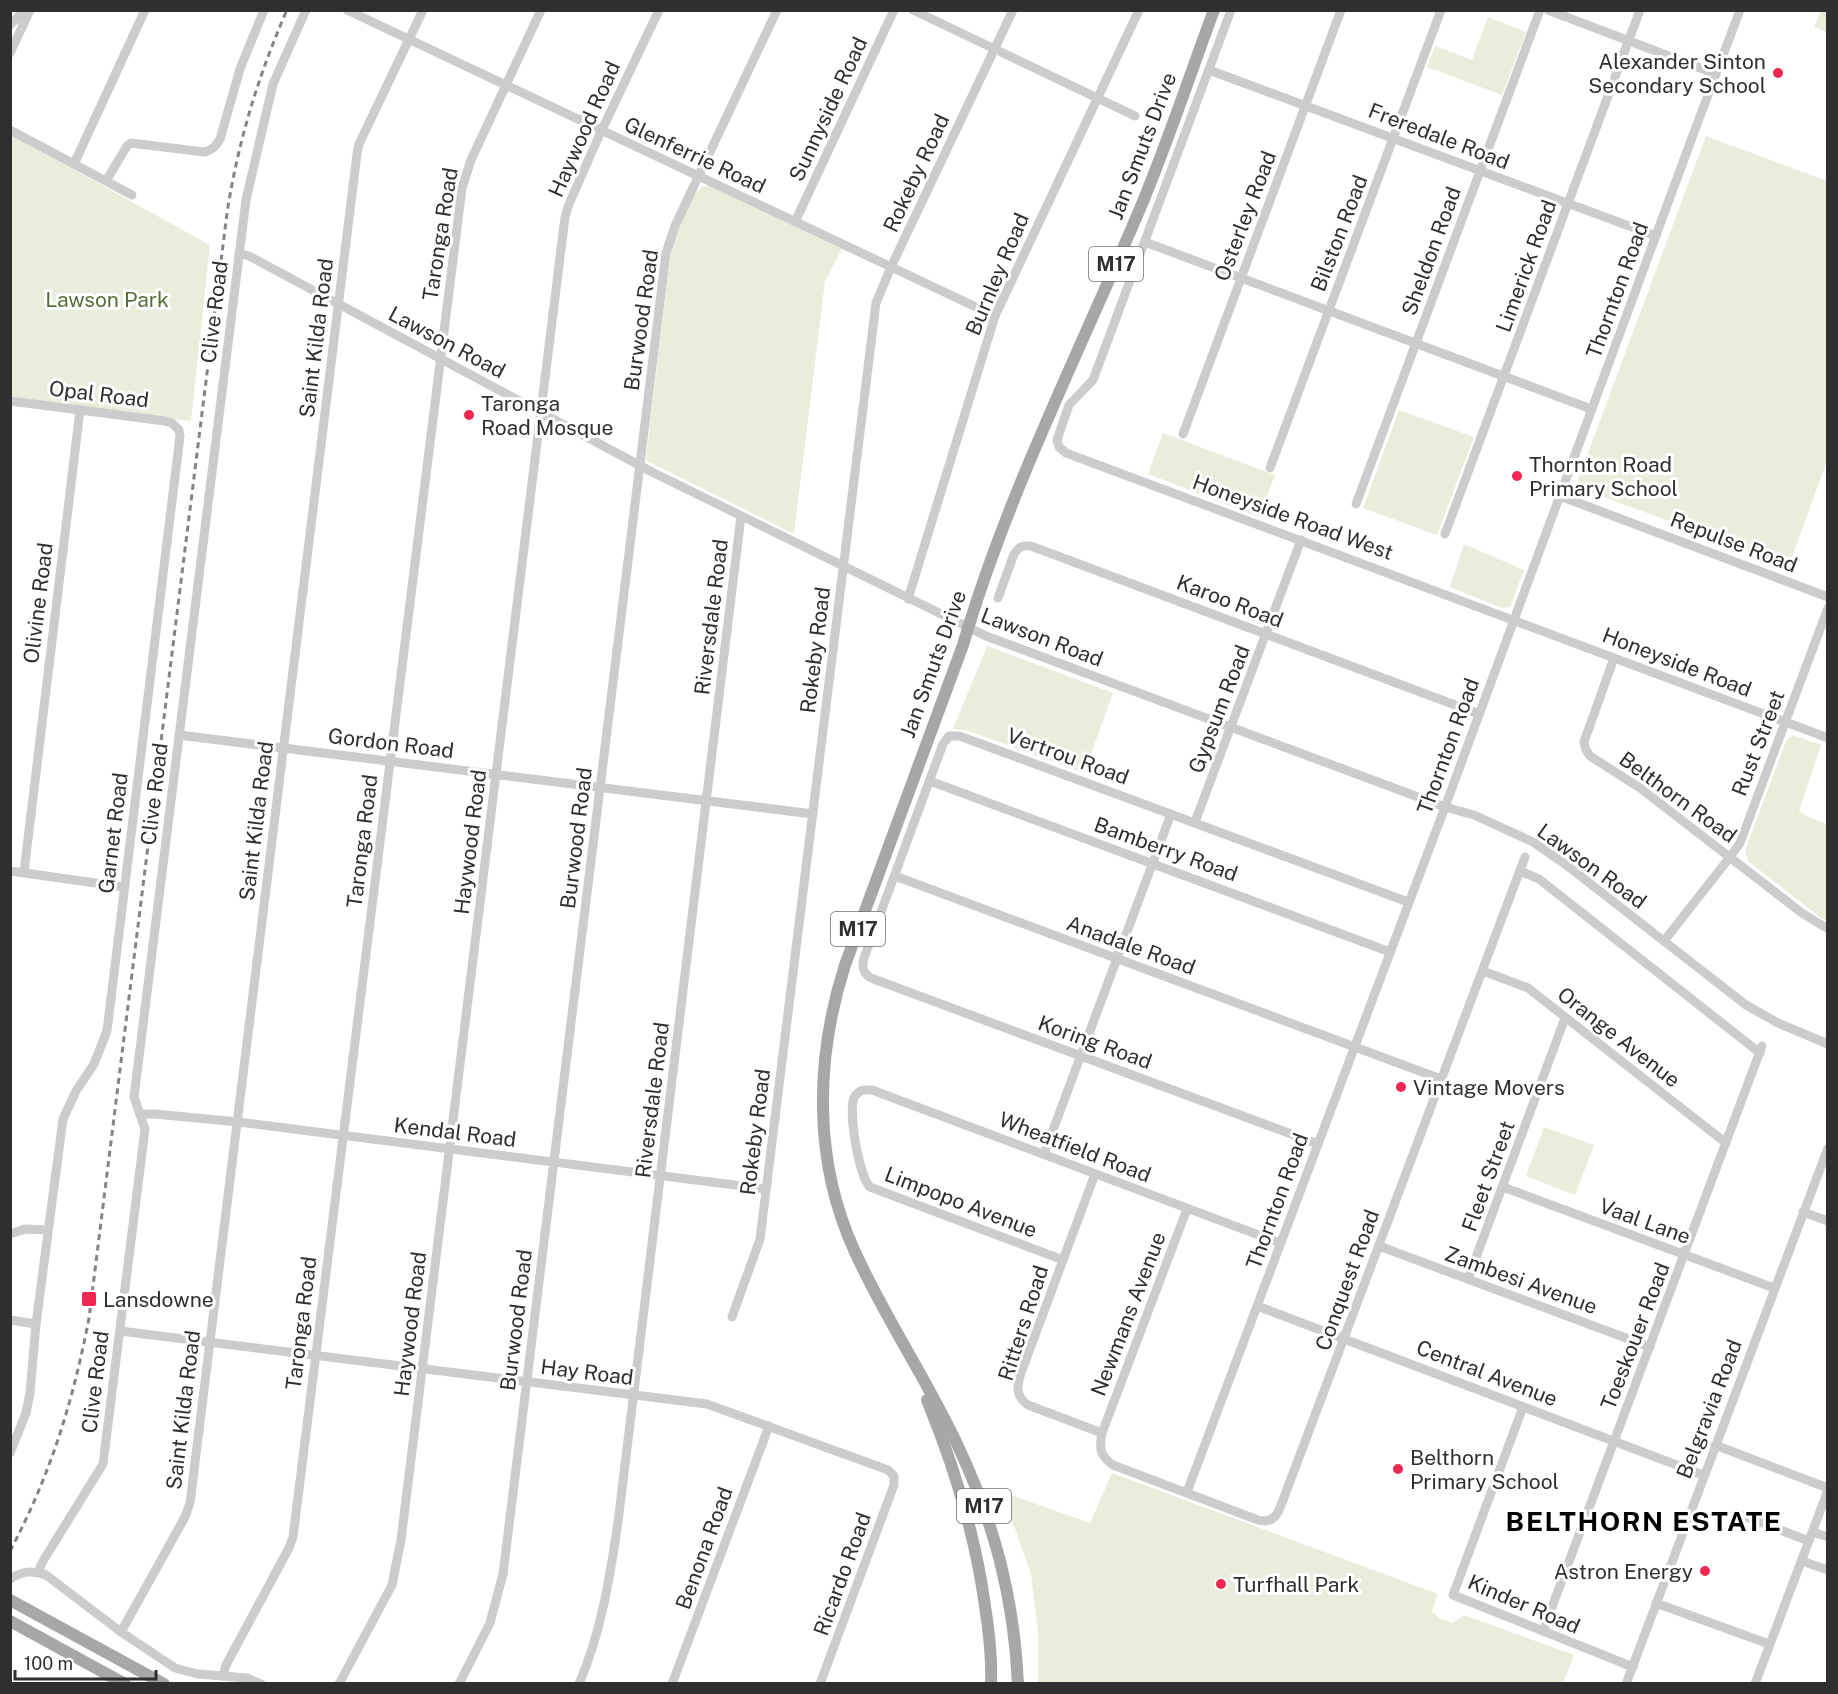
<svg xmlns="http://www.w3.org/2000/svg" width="1838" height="1694" font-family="'Public Sans',sans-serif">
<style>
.green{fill:#e8eddc}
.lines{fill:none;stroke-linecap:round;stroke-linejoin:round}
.minor{stroke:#ccc;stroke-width:9}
.major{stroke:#a7a7a7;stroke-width:12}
.rail{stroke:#848484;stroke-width:3;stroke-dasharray:6 4.5;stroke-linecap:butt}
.poi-dot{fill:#f02752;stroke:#fff;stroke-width:2}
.labels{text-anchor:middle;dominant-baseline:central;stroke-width:6;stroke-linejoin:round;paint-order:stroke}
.shield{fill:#fff;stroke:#6d6d6d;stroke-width:1.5}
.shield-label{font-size:20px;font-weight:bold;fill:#2f2f2f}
.poi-label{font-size:21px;fill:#2f2f2f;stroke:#fff;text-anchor:start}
.street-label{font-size:21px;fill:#2f2f2f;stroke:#fff}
.park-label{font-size:21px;fill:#596e39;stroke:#fff}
.district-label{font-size:27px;font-weight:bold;letter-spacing:1.5px;fill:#000;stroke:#fff}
</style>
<rect width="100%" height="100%" fill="#fff"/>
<!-- green -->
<g class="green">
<path d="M1821,11H1827V32L1814,27Z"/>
<path d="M1488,17L1526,32L1502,95L1427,67L1435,46L1472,60Z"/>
<path d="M11,135L210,245L191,421L11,397Z"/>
<path d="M1706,136L1827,181V461L1789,565L1582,489L1578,480Z"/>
<path d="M704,186H709L842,249L825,281L794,534L647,461L646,458L671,252C675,237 690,192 704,186Z"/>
<path d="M1399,410L1474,437L1437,535L1363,508Z"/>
<path d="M1163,433L1275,475L1259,517L1148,474Z"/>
<path d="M1464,544L1524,570L1510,607L1502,608L1450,587Z"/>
<path d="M987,646L1113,693L1084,773L966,730L953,729Z"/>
<path d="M1793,735L1821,745L1799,811L1808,817L1827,824V920L1821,918L1748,861L1745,851L1786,741Z"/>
<path d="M1544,1127L1594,1145L1575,1195L1526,1176Z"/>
<path d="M1112,1473L1438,1594L1432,1611L1439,1618L1452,1623L1464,1615L1574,1655L1563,1683H1038V1633L1031,1574L1005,1500L1014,1496L1090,1523Z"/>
</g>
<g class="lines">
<!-- minor -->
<g class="minor">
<path d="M347,10L995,316"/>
<path d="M913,10L1135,116"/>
<path d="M1231,10L1093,380L1069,405L1057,440L1059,447L1066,453L1828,738"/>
<path d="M1548,10L1716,74"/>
<path d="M10,25L25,10"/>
<path d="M10,53L30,10"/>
<path d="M1209,70L1656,236"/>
<path d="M10,130L132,195"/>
<path d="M74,164L145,10"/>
<path d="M106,181L127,146L131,143L204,152C213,150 216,146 220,139L240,69L264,10"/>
<path d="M795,222L894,10"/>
<path d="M1145,242L1591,409"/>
<path d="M239,253L249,256L652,472L986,636L1445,807L1474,815L1533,842L1565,864L1746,1005L1778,1023L1828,1044"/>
<path d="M10,401L165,421L172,423L179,430L180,436L107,1031L94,1064L76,1091L63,1119L36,1324L30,1393L26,1413L10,1453"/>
<path d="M1183,434L1341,10"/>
<path d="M1270,468L1441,10"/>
<path d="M1560,496L1828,597"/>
<path d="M1356,504L1540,10"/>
<path d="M1445,534L1640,10"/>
<path d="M998,598L1014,554C1019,547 1022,545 1031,546L1479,714"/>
<path d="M908,599L995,316L1139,10"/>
<path d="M1614,658L1584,742L1586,750L1590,756L1640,788L1802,913L1828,929"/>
<path d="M179,735L813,814"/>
<path d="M930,781L1390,952"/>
<path d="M1195,822L1301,540"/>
<path d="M10,871L124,887"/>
<path d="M1520,871L1539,879L1760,1053"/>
<path d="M24,872L80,410"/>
<path d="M895,876L1441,1079"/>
<path d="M1664,941L1730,857L1740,843L1828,608"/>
<path d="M1483,971L1528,988L1726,1143"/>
<path d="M140,1114H155L238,1122L766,1189"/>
<path d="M1318,1144L871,978C862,973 862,966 864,958L943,744L949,736H959L965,738L1408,902"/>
<path d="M1044,1154L1171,814"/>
<path d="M1095,1174L1021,1373C1017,1386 1015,1396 1028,1405L1102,1433"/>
<path d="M1503,1187L1774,1288"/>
<path d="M1187,1209L1102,1433C1099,1448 1100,1456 1113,1465L1258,1520C1269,1523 1276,1518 1280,1508L1525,857"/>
<path d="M1803,1212L1828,1221"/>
<path d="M10,1234L25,1229L48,1230"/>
<path d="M1379,1246L1650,1347"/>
<path d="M1063,1260L870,1187C859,1176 847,1108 855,1096C859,1090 865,1089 872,1090L1280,1243"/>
<path d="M1468,1279L1565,1018"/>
<path d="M1257,1306L1703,1475"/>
<path d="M732,1317L760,1239L876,303L891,267L1013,10"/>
<path d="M10,1320L36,1324"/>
<path d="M120,1331L707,1404L888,1470L894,1476V1485L820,1684"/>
<path d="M1523,1407L1453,1595L1633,1667"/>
<path d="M1715,1445L1828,1488"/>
<path d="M1187,1492L1445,807L1693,135L1740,10"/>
<path d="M1736,1513L1809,1541"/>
<path d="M1813,1532L1828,1537"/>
<path d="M1802,1561L1828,1570"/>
<path d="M38,1572L43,1561L103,1464L145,1129L134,1097L246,200L273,84L306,10"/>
<path d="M10,1579C22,1571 32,1570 46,1575L121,1632L175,1668L198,1674L247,1678L261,1684"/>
<path d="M1656,1603L1769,1644"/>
<path d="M1543,1631L1762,1046"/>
<path d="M121,1632L185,1517L190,1503L357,154L359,144L423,10"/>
<path d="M223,1676L226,1665L289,1548L293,1537L462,188L471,160L541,10"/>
<path d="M339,1684L392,1585L401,1540L565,217L569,204L598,138L659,10"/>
<path d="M459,1684L490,1623L503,1574L666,253L675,226L777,10"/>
<path d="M579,1684C601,1633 610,1577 618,1522L741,516"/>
<path d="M672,1684L769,1426"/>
<path d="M1626,1684L1828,1148"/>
<path d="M1755,1684L1828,1490"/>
</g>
<!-- major -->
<g class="major">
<path d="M927,1400C955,1468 975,1533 985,1606C989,1631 992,1658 991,1684"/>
<path d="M10,1600L164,1684"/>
<path d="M10,1621L125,1684"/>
<path d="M1018,1684C1014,1597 994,1522 957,1444C926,1378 885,1318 855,1252C813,1161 815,1059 845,965L963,645C1007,495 1078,355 1139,211C1167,145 1189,77 1214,10"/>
</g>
<!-- rail -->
<path class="rail" d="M10,1551C50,1476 73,1402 89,1318L227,213C238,142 258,76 287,10"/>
</g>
<!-- markers -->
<g class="poi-dot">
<circle cx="1778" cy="73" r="6"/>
<circle cx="469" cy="415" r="6"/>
<circle cx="1517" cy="476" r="6"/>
<circle cx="1401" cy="1087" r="6"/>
<rect x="81" y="1291" width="16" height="16" rx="3"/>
<circle cx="1398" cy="1469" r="6"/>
<circle cx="1705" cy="1571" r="6"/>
<circle cx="1221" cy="1584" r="6"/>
</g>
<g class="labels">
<!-- shield labels -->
<g class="shield">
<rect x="1089" y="247" width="54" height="34" rx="4.5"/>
<rect x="831" y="912" width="54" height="34" rx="4.5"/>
<rect x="957" y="1489" width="54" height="34" rx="4.5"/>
</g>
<g class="shield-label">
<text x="1116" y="264">M17</text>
<text x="858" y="929">M17</text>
<text x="984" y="1506">M17</text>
</g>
<!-- poi labels -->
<g class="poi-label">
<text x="1766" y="61" text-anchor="end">Alexander Sinton<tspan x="1766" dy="24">Secondary School</tspan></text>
<text x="481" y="403">Taronga<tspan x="481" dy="24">Road Mosque</tspan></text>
<text x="1529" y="464">Thornton Road<tspan x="1529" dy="24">Primary School</tspan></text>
<text x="1413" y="1087">Vintage Movers</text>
<text x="103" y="1299">Lansdowne</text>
<text x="1410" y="1457">Belthorn<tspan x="1410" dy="24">Primary School</tspan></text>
<text x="1693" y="1571" text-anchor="end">Astron Energy</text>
<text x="1233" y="1584">Turfhall Park</text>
</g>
<!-- street labels -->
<g class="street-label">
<text transform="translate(828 109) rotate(-65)">Sunnyside Road</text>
<text transform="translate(584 129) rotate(-66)">Haywood Road</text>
<text transform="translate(1439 136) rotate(21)">Freredale Road</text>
<text transform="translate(1142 146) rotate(-69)">Jan Smuts Drive</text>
<text transform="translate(695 155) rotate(25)">Glenferrie Road</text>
<text transform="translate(916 173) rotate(-65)">Rokeby Road</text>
<text transform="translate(1245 216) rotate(-69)">Osterley Road</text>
<text transform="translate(1339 233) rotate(-69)">Bilston Road</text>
<text transform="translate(440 234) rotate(-81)">Taronga Road</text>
<text transform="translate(1431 251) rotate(-70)">Sheldon Road</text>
<text transform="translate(1526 266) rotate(-70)">Limerick Road</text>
<text transform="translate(997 274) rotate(-67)">Burnley Road</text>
<text transform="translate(1617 290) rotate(-70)">Thornton Road</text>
<text transform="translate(214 312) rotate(-83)">Clive Road</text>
<text transform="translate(641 320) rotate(-82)">Burwood Road</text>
<text transform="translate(316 338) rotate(-83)">Saint Kilda Road</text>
<text transform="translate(447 342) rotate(28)">Lawson Road</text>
<text transform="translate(99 394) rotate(7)">Opal Road</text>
<text transform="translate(1293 517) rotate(20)">Honeyside Road West</text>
<text transform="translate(1734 542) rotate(21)">Repulse Road</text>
<text transform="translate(1230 601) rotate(21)">Karoo Road</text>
<text transform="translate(38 603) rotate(-83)">Olivine Road</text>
<text transform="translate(711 617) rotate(-83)">Riversdale Road</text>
<text transform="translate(1042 637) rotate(21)">Lawson Road</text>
<text transform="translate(815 650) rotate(-83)">Rokeby Road</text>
<text transform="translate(1677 662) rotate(21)">Honeyside Road</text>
<text transform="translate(933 664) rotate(-70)">Jan Smuts Drive</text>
<text transform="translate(1219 709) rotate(-69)">Gypsum Road</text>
<text transform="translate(391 743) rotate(7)">Gordon Road</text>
<text transform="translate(1758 743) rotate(-69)">Rust Street</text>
<text transform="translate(1448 746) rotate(-70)">Thornton Road</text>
<text transform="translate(1068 756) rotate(20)">Vertrou Road</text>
<text transform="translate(154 794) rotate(-83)">Clive Road</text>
<text transform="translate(1678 797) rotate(36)">Belthorn Road</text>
<text transform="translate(256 821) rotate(-83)">Saint Kilda Road</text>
<text transform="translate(113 833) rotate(-83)">Garnet Road</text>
<text transform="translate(576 838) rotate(-83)">Burwood Road</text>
<text transform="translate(362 841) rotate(-83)">Taronga Road</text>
<text transform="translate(470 842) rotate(-83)">Haywood Road</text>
<text transform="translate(1166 849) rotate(20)">Bamberry Road</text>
<text transform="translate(1592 866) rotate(36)">Lawson Road</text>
<text transform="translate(1131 945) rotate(20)">Anadale Road</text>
<text transform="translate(1619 1037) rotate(38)">Orange Avenue</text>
<text transform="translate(1095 1042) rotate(20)">Koring Road</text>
<text transform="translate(652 1100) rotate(-83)">Riversdale Road</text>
<text transform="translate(455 1132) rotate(7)">Kendal Road</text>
<text transform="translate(755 1132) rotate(-83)">Rokeby Road</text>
<text transform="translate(1075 1147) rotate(21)">Wheatfield Road</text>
<text transform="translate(1488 1176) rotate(-70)">Fleet Street</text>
<text transform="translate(1277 1201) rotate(-70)">Thornton Road</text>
<text transform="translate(961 1202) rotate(21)">Limpopo Avenue</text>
<text transform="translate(1645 1221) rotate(20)">Vaal Lane</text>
<text transform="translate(1347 1280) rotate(-70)">Conquest Road</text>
<text transform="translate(1521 1280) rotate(20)">Zambesi Avenue</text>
<text transform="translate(1128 1314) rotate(-69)">Newmans Avenue</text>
<text transform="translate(516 1320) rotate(-83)">Burwood Road</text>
<text transform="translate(301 1323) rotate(-83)">Taronga Road</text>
<text transform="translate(1023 1323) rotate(-72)">Ritters Road</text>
<text transform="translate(410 1324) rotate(-83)">Haywood Road</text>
<text transform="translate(1635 1336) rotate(-69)">Toeskouer Road</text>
<text transform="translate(587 1372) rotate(7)">Hay Road</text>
<text transform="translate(1487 1373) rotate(21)">Central Avenue</text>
<text transform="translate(95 1382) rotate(-83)">Clive Road</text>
<text transform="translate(1709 1409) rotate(-69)">Belgravia Road</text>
<text transform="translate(183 1410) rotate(-83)">Saint Kilda Road</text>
<text transform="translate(704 1548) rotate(-70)">Benona Road</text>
<text transform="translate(842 1574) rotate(-70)">Ricardo Road</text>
<text transform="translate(1524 1604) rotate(23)">Kinder Road</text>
</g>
<!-- park labels -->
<g class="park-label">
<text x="107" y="299">Lawson Park</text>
</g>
<!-- district labels -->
<g class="district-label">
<text x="1644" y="1521">BELTHORN ESTATE</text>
</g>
</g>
<!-- border -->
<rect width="1838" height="1694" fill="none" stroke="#2f2f2f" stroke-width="24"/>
<!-- scale -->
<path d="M15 1670v9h141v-9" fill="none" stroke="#2f2f2f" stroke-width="3"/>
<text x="24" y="1670" font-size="18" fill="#2f2f2f" stroke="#ffffff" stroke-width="4.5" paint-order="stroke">100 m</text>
</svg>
